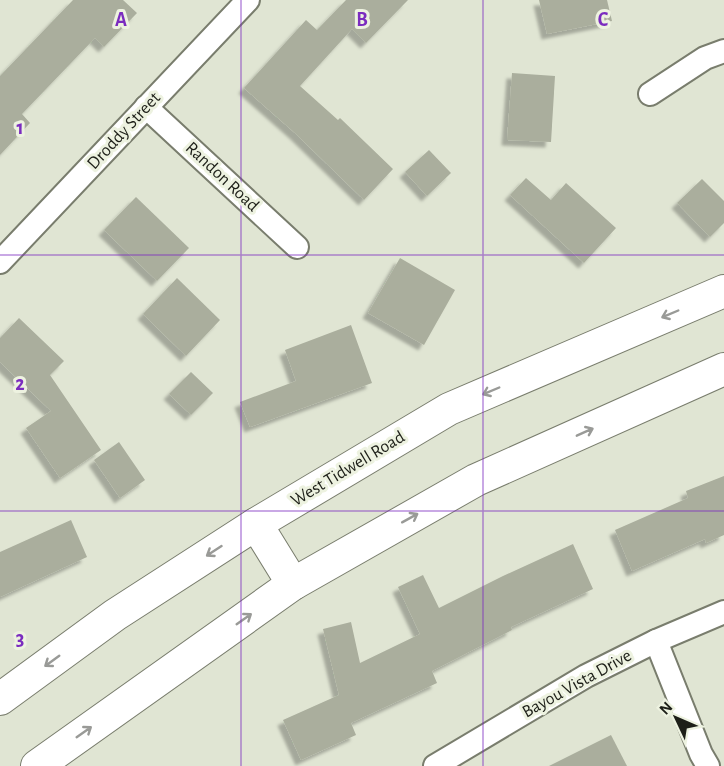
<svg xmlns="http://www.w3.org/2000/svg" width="724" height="766" font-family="'Alegreya Sans',sans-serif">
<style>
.building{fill:#aaae9d;filter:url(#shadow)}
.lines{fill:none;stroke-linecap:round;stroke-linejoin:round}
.street-casing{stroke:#797d6d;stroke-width:26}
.secondary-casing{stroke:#797d6d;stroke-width:34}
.street{stroke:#fff;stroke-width:22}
.secondary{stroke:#fff;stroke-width:32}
.oneway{stroke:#999a97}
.grid{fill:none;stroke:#7b2cbf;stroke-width:1.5;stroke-opacity:0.55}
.labels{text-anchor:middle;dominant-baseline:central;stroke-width:6;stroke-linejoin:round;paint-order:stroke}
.street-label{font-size:18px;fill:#1d1f18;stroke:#edf2e0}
.grid-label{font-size:20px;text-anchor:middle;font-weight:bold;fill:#7b2cbf;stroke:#edf2e0;stroke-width:6;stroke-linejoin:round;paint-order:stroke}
</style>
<defs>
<filter id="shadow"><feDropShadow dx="-5.5" dy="5.5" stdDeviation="1.5" flood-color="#0004"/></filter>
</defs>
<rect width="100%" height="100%" fill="#e0e5d3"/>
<!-- building -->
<g class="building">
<path d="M73,0H123L137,13L104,47L95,38L22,114L30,123L0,155V76Z"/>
<path d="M346,0H408L366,43L352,29L300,86L338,120L340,118L393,169L364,200L295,133L244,88L306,20L317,30Z"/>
<path d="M539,0H607L612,21L547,34Z"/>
<path d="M512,73L555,76L551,142L507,140Z"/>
<path d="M429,150L451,173L427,196L405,172Z"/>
<path d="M526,178L551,200L566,183L616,228L584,263L510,195Z"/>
<path d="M702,179L724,201V223L710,237L677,203Z"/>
<path d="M136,197L189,248L157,281L104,230Z"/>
<path d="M400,258L455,290L424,345L368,313Z"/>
<path d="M177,278L220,320L186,356L143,314Z"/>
<path d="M19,318L64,361L50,375L101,450L60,478L26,428L51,411L0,362V338Z"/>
<path d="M351,325L372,383L250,427L240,402L296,381L285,350Z"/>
<path d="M191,372L213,393L191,415L169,394Z"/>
<path d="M119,442L145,480L120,498L94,460Z"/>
<path d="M724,476V535L706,543L705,539L632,571L615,530L688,498L686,491Z"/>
<path d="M71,520L87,557L0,597V552Z"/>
<path d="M573,544L593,589L511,627L512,630L432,671L437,683L351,723L356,735L301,760L283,720L339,695L323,629L351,622L360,663L420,634L398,587L423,575L439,608L503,576Z"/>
<path d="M611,735L627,766H549Z"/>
</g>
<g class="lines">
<defs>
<g id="street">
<path d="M650,94L705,58L724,51"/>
<path d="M146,107L297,247"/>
<path d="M0,262L248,0"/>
<path d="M656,641L701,754L708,766"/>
<path d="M435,766L586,676L656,641L724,612"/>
</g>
<g id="secondary">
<path d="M256,524L293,584"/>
<path d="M0,699L115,615L256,524L449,409L724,291"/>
<path d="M37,766L293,584L476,480L724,369"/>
</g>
</defs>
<!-- street casing -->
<use href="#street" class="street-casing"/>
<!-- secondary casing -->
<use href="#secondary" class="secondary-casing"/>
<!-- street -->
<use href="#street" class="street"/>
<!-- secondary -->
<use href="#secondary" class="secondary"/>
</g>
<!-- one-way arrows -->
<defs><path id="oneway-shaft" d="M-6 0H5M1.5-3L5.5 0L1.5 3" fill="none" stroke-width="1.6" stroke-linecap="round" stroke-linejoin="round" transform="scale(1.5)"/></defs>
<g class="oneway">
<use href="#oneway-shaft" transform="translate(670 314) rotate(157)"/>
<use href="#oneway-shaft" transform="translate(491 391) rotate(157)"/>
<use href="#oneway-shaft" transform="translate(585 432) rotate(-24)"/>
<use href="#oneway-shaft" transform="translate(410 518) rotate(-29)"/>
<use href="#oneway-shaft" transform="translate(214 551) rotate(147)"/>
<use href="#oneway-shaft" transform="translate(244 619) rotate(-35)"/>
<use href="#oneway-shaft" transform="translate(52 661) rotate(144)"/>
<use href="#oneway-shaft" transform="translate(84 732) rotate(-35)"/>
</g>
<!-- grid -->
<path class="grid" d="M241,0V766M483,0V766M0,255H724M0,511H724"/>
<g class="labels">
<!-- street labels -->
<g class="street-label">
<text transform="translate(124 131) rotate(-47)">Droddy Street</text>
<text transform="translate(222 177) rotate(43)">Randon Road</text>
<text transform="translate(348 469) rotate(-31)">West Tidwell Road</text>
<text transform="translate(577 684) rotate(-29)">Bayou Vista Drive</text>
</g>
</g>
<g class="grid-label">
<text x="121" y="26">A</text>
<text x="362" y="26">B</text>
<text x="603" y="26">C</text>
<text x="20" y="134">1</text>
<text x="20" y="390">2</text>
<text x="20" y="645">3</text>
</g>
<!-- north arrow -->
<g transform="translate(676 718) rotate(314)" stroke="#edf2e0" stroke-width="4.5" paint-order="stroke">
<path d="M0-4.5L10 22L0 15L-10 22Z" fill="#1d1f18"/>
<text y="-9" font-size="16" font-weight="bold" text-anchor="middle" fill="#1d1f18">N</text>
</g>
</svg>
